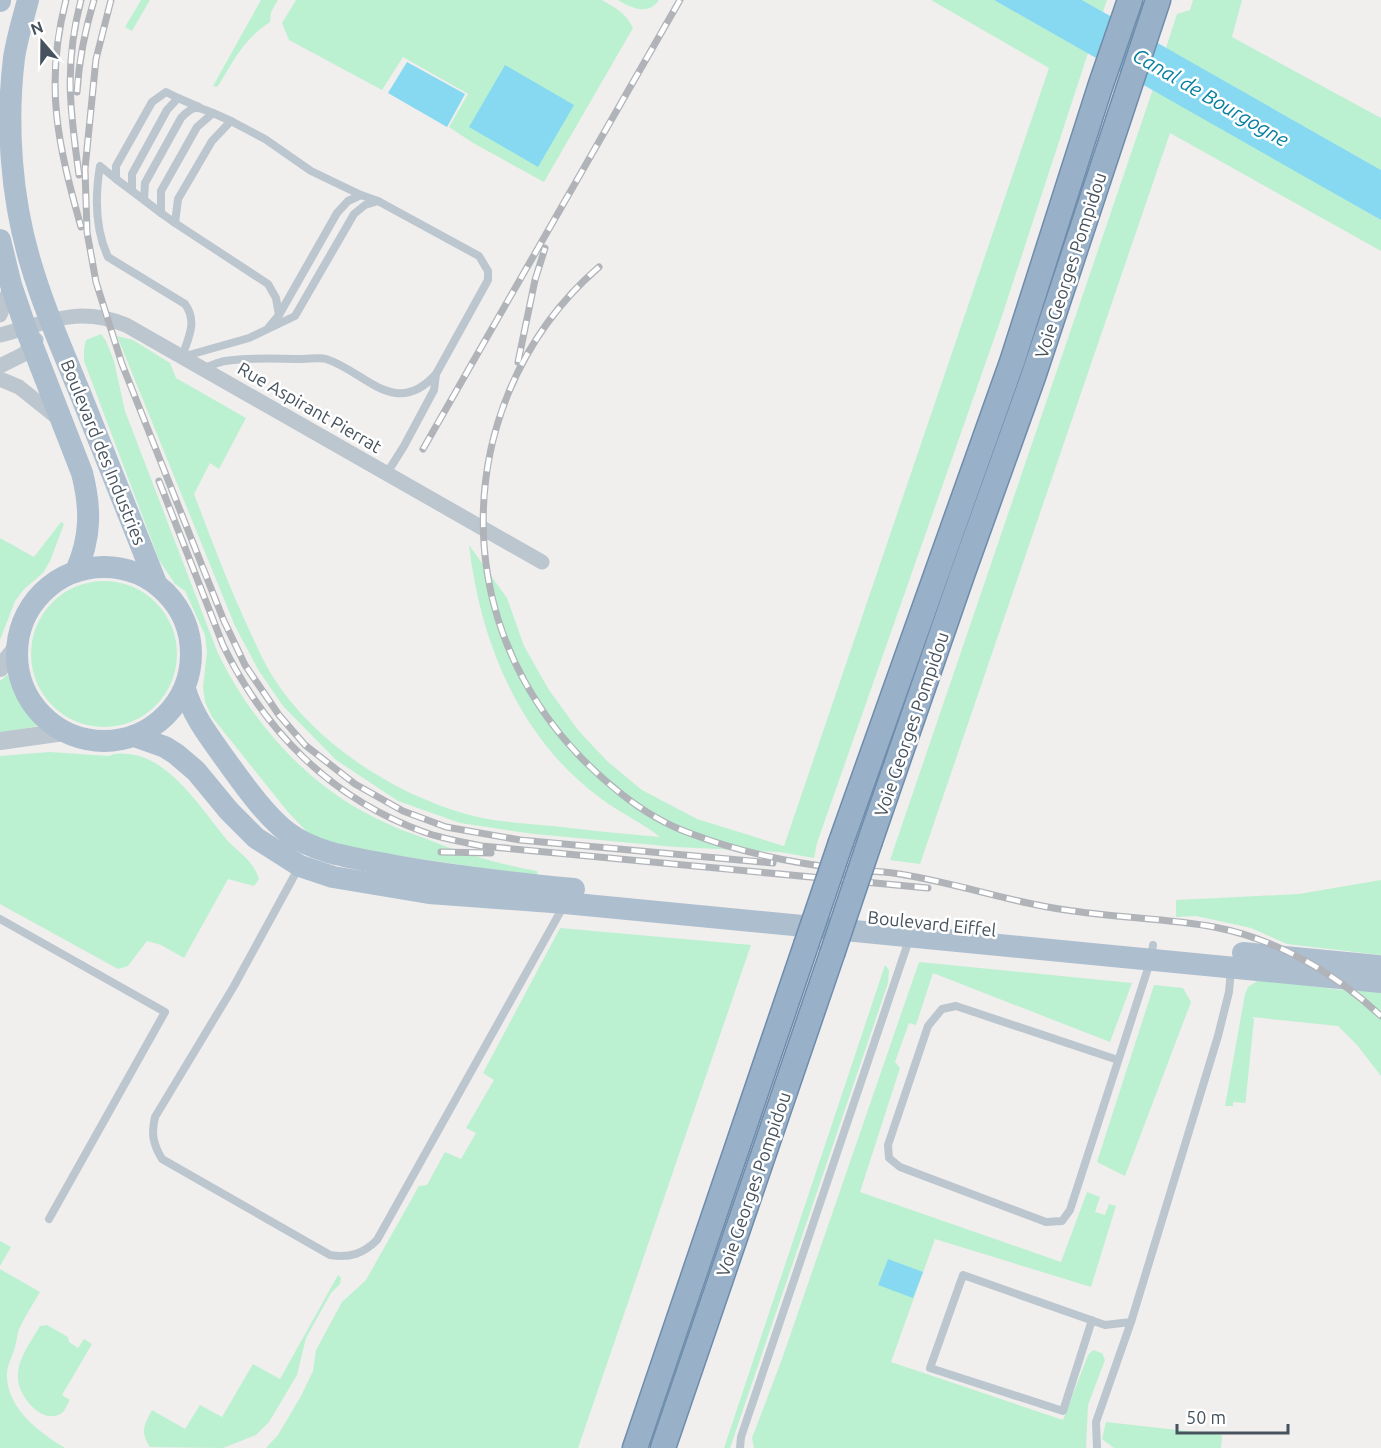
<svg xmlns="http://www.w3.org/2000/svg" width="1381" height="1448" font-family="Ubuntu,sans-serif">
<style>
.green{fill:#bbf1d0}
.water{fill:#86d9f0}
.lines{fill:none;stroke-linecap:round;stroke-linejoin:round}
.trunk-casing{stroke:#6f8cac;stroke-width:27}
.service{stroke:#bcc6ce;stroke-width:8}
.minor{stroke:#bcc6ce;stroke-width:15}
.tertiary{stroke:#bcc6ce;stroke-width:18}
.primary{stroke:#adbecf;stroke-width:22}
.trunk{stroke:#98b0c8;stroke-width:24}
.rail-casing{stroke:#b0b4b9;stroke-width:7}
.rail{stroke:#fff;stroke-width:4.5;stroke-dasharray:14;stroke-linecap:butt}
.trunk-bridge-casing{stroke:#6f8cac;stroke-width:27;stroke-linecap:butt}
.trunk-bridge{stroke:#98b0c8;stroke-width:24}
.labels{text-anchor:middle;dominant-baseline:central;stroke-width:5;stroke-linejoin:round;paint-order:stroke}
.street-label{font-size:18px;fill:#46525d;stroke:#fff}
.water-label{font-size:20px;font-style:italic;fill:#0780a0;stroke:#fff}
</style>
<rect width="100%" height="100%" fill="#f1eeee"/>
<!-- green -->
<g class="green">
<path d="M141,0H150L132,31L125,27Z"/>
<path d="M261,0H278L271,12L270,22C246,37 234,59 220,83L217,87L213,86Z"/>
<path d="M296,0H602C616,8 626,13 633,28L544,182L473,143L449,127L468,94L403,57L382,90L289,40L282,23Z"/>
<path d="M618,0H659C648,16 631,8 618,0Z"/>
<path d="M931,0H994L1088,53L1001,319L817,843L814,858L780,852L676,847L534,834L460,823L398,801L336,760L283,706L259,671L235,626L117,336L133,340L170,363L176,378L246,418L219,469L210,463L194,494C211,538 227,582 247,625C255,642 263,661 273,677C315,743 392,793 466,814C494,822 523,823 552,826C588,830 624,834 660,837C641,822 618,812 599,797C519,738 480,641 469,545L507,598L524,646L549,690L578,730L607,761L642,790L697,819L784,846L1049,68Z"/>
<path d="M1082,0H1107L1103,12Z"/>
<path d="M1193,0H1242L1232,37L1381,118V170L1166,48L1177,14L1190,10Z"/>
<path d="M1153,89L1381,220V251L1170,133L920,864L890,860Z"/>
<path d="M101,334L106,341L114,361L125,411L217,651C252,724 311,790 386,823C398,829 411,833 424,838C461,853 498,864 537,871L538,876L366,851L311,836L288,812L212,717L205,702L203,687L207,652L205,635L185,591L175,584L159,560L84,361V349L86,340Z"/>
<path d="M61,522L64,524L50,561L43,573L24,589L15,601L0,640V538L34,557Z"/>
<circle cx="104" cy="654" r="73"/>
<path d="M8,674L14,691L25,711L38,726L0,733V681Z"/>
<path d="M50,752L109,756C114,753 120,753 127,754C169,756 202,810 227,840C240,854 253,860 259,879L254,886L228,879L184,958L161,945L147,941L128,966L118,969L0,904V756Z"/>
<path d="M1381,880V955L1287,944L1251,928L1196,916L1176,917V900L1299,894Z"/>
<path d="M560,928L751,945L578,1448H266L278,1435L301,1396L313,1371L316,1350L342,1302L366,1280L419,1186L427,1185L445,1152L461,1159L476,1133L466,1128L494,1080L483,1073Z"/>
<path d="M919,962L1132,983L1110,1042L933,973L916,1025L909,1023L895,1062L900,1068L860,1192L1061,1262L1087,1192L1100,1197L1095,1212L1105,1215L1109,1204L1116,1206L1091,1287L935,1239L891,1362L1063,1420L1088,1355L1093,1350L1102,1353L1105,1360L1088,1405L1086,1448H754L752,1438L782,1359Z"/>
<path d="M885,965L889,970L888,983L730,1448H724Z"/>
<path d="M1260,979L1341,990L1365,985L1381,987V1076L1357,1045L1338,1026L1252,1017L1254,1019L1245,1107V1103L1233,1102V1106H1225L1245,994L1248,987Z"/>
<path d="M1154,985L1183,988L1191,1002L1125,1176L1097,1162Z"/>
<path d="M0,1241L11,1247L0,1266Z"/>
<path d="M0,1269L40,1292C33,1304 25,1316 19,1329C17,1334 17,1341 15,1347C12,1358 6,1366 7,1378C9,1410 40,1433 65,1448H0Z"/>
<path d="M338,1275L341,1278L340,1284L331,1293L306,1338L297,1375L269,1422L256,1435L223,1448L150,1447C140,1432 144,1425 152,1410L185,1429L200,1405L222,1417L253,1364L280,1379Z"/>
<path d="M47,1325L68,1337L69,1342L78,1348L84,1339L92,1344L62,1395L70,1400C68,1403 65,1410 63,1412C44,1428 18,1396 18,1378C17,1359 31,1342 40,1326Z"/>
<path d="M1106,1422L1222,1435L1221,1448H1114L1102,1439Z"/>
</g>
<!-- water -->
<g class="water">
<path d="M994,0H1082L1381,170V220Z"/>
<path d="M407,62L465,94L447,127L388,93Z"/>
<path d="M505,65L574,105L538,167L469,127Z"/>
<path d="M888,1259L923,1272L913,1298L878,1285Z"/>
</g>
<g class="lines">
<defs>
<g id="trunk">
<path d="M870,841L962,575L1033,377L1158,0"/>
<path d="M841,842L1012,362L1100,87L1130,0"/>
<path d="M635,1448L806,945"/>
<path d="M663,1448L832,954"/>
</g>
</defs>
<!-- trunk casing -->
<use href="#trunk" class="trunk-casing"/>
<!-- service -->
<g class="service">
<path d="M116,179L100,166C95,196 95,229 108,257L185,304C198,322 188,338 182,357L249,338L295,316L354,214L365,205L378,201L479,256L488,271V280L436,374C395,420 365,371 326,359C320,357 310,359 303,359C278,359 251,357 225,361C218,362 211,366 204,368"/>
<path d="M132,191L116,179V166L152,102L166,92L178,98"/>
<path d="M144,200L132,191V174L167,110L178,98L199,107"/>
<path d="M161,213L144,200L145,183L181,118C193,105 197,106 213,113"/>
<path d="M175,223L161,213V191L197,127L213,113L231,121"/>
<path d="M279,315L276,298L268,284L175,223L178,199L212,141L231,121L265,139L311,171L361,195"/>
<path d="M269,327L279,315L337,213L348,201L361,195L378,201"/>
<path d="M387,473L404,446L434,390L436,374"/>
<path d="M299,867L234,986L155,1117C151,1134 153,1144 162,1159L330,1255C350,1258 363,1254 377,1240L563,907"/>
<path d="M0,919L165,1012L49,1219"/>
<path d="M1118,1060L956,1006L942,1009L928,1026L888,1145L889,1158L900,1167L1046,1222L1062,1221L1070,1210L1151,959L1153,945"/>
<path d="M1092,1320L1063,1411L930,1368L963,1275L1105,1325L1131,1322L1218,1036L1229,992L1231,969"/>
<path d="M740,1448L741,1437L915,922"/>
<path d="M1097,1448L1096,1422L1131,1322"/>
</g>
<!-- minor -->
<g class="minor">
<path d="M0,315L11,285"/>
<path d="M0,335C48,323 76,305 126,325L542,562"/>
<path d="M0,366L24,354L36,340"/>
<path d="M0,379L19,387L59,419"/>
</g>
<!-- tertiary -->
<g class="tertiary">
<path d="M0,668L17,647"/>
<path d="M0,741L64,732"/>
</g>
<!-- primary -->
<g class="primary">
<path d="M28,0C23,19 17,38 14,58C6,124 11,197 30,261C43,306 62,349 80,393C105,457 131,520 156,583"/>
<path d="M0,1V0"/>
<path d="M0,240L11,285L26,329L82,473C91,508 91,538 76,571"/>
<circle cx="104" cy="654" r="87"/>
<path d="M185,689C193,717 211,739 228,763C244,785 265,815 287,832C316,854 355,858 390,865C451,876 512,883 574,889"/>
<path d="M134,736L165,747L176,754L196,771L229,811L256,838L300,866L333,877L429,893L565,903L1381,982"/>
<path d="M1243,953L1378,966"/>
</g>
<!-- trunk -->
<use href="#trunk" class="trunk"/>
<defs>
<g id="rail">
<path d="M66,0C44,85 58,145 81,227"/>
<path d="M111,0L96,59L85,169L87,232L96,282L122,364L224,621L245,665L279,715L305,745L355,784L403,811L446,827L520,840L773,863"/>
<path d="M77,92C79,60 85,30 94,0"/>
<path d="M79,175C70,110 64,65 81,0"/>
<path d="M599,267C519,336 477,439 484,544C491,643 541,730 619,792C640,809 666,825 692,834C739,852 793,863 844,869C860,871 877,871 893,873C956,882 1017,905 1081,912C1125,918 1170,919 1214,927C1277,939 1335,973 1381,1016"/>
<path d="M518,362L535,280L545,248"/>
<path d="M423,449L680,0"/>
<path d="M159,481L223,645C265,732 332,799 424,832C443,839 462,842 482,846L928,888"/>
<path d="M441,852L491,853"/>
</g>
</defs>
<!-- rail casing -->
<use href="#rail" class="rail-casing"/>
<!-- rail -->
<use href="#rail" class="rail"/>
<defs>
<g id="trunk-bridge">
<path d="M806,945L841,842"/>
<path d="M832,954L870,841"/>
</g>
</defs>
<!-- trunk-bridge casing -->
<use href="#trunk-bridge" class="trunk-bridge-casing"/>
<!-- trunk-bridge -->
<use href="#trunk-bridge" class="trunk-bridge"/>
</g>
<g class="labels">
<!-- street labels -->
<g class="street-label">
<text transform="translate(1070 265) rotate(-72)">Voie Georges Pompidou</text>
<text transform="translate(310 407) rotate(30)">Rue Aspirant Pierrat</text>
<text transform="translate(104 452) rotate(68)">Boulevard des Industries</text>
<text transform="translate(911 724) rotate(-71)">Voie Georges Pompidou</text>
<text transform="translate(932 923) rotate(6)">Boulevard Eiffel</text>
<text transform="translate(753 1184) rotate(-71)">Voie Georges Pompidou</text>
</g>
<!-- water labels -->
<g class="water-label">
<text transform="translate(1211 97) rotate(30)">Canal de Bourgogne</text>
</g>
</g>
<!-- north arrow -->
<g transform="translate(42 42) rotate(340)" stroke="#ffffff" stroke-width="4.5" paint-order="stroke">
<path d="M0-4.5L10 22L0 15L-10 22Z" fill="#46525d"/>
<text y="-9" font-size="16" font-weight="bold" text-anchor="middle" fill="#46525d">N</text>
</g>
<!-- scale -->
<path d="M1177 1424v9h111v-9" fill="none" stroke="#46525d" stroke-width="3"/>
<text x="1186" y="1424" font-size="18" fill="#46525d" stroke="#ffffff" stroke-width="4.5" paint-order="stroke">50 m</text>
</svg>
